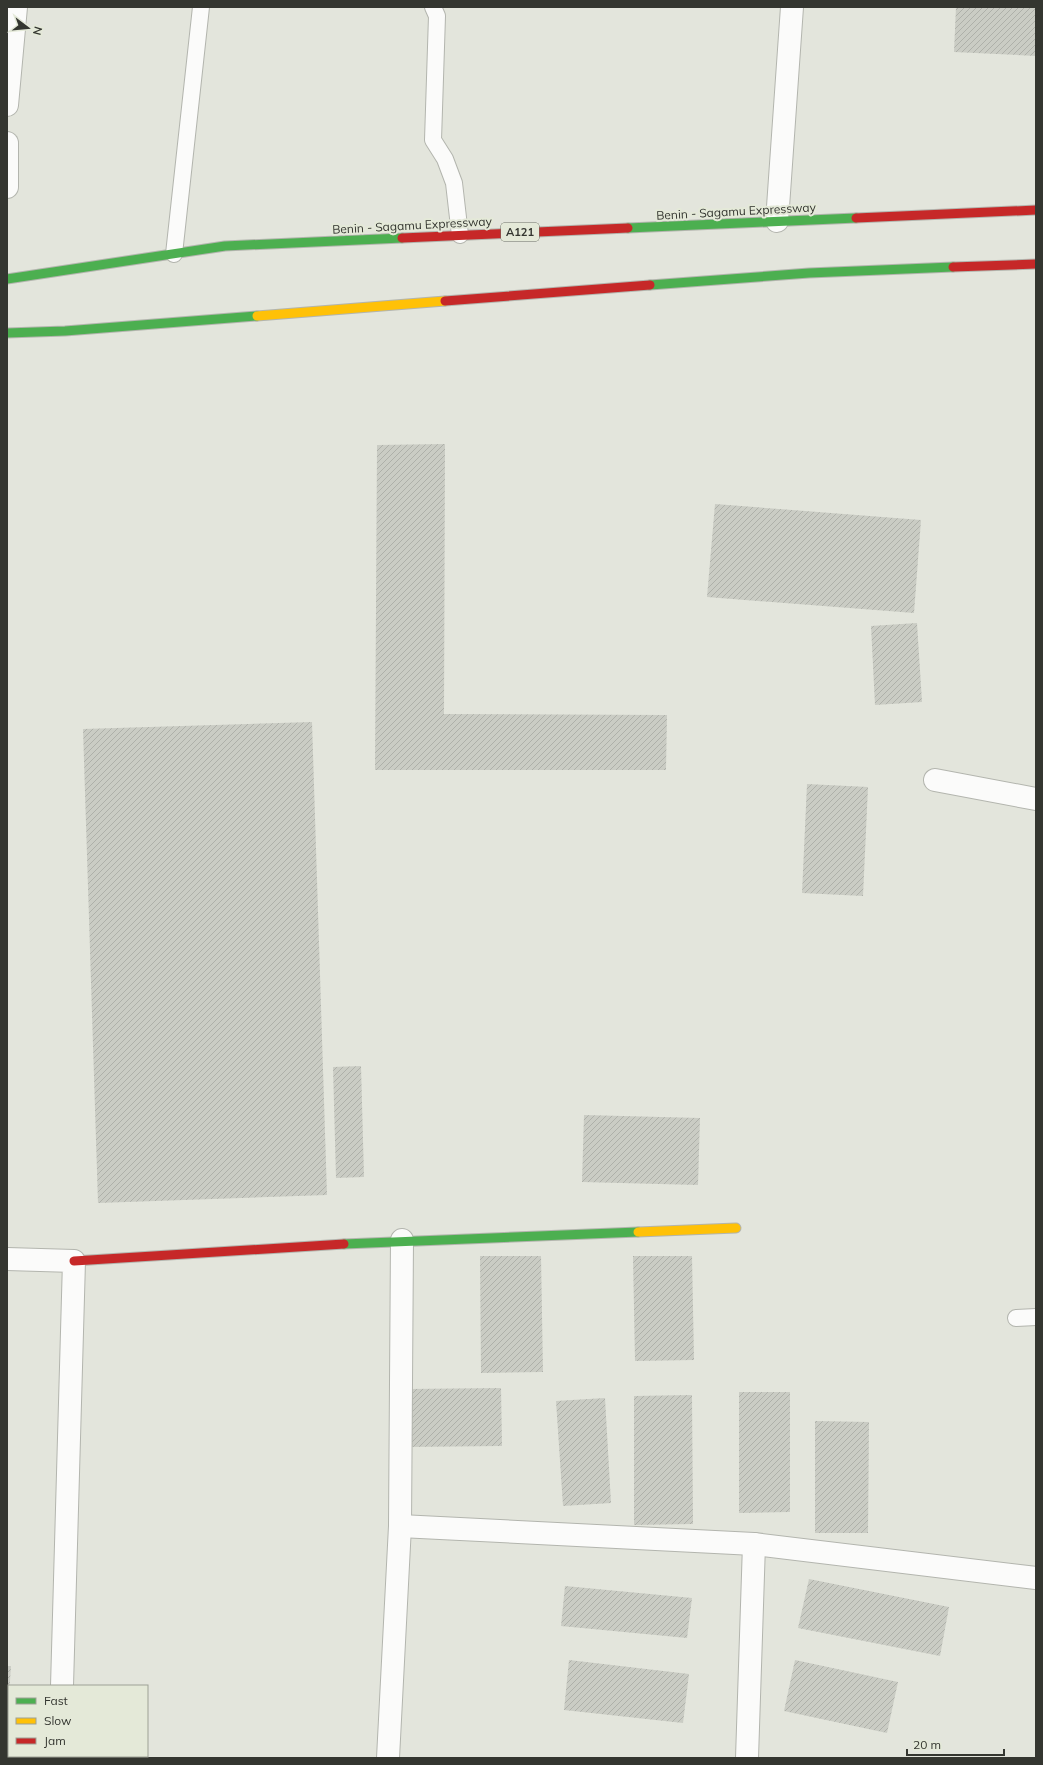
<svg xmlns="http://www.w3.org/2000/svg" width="1043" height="1765" font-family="Mulish,sans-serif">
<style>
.building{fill:url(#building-hatch)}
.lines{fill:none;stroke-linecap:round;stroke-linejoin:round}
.lane-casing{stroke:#b3b5ae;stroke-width:18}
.street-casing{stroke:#b3b5ae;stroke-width:24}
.fast-casing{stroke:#b3b5ae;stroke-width:11}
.slow-casing{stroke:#b3b5ae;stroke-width:11}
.jam-casing{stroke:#b3b5ae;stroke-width:11}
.lane{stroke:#fbfbfa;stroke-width:16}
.street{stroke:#fbfbfa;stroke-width:22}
.fast{stroke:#4caf50;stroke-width:9}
.slow{stroke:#ffc107;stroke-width:9}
.jam{stroke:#c62828;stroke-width:9}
.labels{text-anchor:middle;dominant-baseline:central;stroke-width:4;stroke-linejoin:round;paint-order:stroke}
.shield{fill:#e4e9d8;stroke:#696c62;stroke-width:1}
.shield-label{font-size:11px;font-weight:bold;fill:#343630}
.street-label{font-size:12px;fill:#343630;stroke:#e4e9d8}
</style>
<defs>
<pattern id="building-hatch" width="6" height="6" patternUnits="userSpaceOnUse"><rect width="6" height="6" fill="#caccc4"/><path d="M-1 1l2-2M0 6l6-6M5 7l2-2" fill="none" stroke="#aeb0a9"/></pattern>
</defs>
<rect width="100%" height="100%" fill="#e3e5dc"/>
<!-- building -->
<g class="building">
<path d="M956,7H1036V56L954,52Z"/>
<path d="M445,444L444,714L667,715L666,770H375L377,445Z"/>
<path d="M715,504L921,520L914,613L707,597Z"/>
<path d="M917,623L922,702L875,705L871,626Z"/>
<path d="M312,722L327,1195L98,1203L83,729Z"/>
<path d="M807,784L868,787L863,896L802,893Z"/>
<path d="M361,1066L364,1177L336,1178L333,1067Z"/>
<path d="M584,1115L700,1118L698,1185L582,1182Z"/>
<path d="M480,1256H541L543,1372L481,1373Z"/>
<path d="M633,1256H692L694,1360L635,1361Z"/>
<path d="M501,1388L502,1446L408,1447V1389Z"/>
<path d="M739,1392H790V1512L739,1513Z"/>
<path d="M692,1395L693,1524L634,1525V1396Z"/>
<path d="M605,1398L611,1503L563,1506L556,1401Z"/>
<path d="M815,1421L869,1422L868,1533H815Z"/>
<path d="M809,1579L949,1607L940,1656L798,1628Z"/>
<path d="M565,1586L692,1598L687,1638L561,1626Z"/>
<path d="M569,1660L689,1674L683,1723L564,1710Z"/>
<path d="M795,1660L898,1682L887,1733L784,1711Z"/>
<path d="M7,1666H11L8,1710H7Z"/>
</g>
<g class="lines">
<defs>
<g id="lane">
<path d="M433,7L437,16L433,140L445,159L454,183L460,235"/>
<path d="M174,254L201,7"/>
<path d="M1016,1318L1036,1317"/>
</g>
<g id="street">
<path d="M7,105L16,7"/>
<path d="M7,143V187"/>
<path d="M777,221L792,7"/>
<path d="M935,780L1036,799"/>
<path d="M7,1259L74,1261L62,1686"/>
<path d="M400,1526L754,1544L1036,1578"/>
<path d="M60,1758V1756"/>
<path d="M388,1758L400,1526L402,1240"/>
<path d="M747,1758L754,1544"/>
</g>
<g id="fast">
<path d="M628,228L856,218"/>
<path d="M7,279L225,246L402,238"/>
<path d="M650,285L809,273L953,267"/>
<path d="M7,333L65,331L257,316"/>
<path d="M344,1244L638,1232"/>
</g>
<g id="slow">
<path d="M257,316L445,301"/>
<path d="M638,1232L736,1228"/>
</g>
<g id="jam">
<path d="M856,218L1036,210"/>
<path d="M402,238L628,228"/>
<path d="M953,267L1036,264"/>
<path d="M445,301L650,285"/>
<path d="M74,1261L344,1244"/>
</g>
</defs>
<!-- lane casing -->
<use href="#lane" class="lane-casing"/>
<!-- street casing -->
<use href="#street" class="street-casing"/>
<!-- fast casing -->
<use href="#fast" class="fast-casing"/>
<!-- slow casing -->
<use href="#slow" class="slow-casing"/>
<!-- jam casing -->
<use href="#jam" class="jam-casing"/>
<!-- lane -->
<use href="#lane" class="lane"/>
<!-- street -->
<use href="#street" class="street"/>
<!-- fast -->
<use href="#fast" class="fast"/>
<!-- slow -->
<use href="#slow" class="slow"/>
<!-- jam -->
<use href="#jam" class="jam"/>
</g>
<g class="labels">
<!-- shield labels -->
<rect class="shield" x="501" y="223" width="38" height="18" rx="3"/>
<g class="shield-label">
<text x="520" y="232">A121</text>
</g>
<!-- street labels -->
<g class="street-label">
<text transform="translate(736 211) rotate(-3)">Benin - Sagamu Expressway</text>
<text transform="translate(412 225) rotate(-3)">Benin - Sagamu Expressway</text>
</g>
</g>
<!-- border -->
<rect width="1043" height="1765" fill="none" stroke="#343630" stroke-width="16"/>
<!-- legend -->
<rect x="8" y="1685" width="140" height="72" fill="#e4e9d8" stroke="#9ea195"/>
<rect x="16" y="1698" width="20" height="6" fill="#4caf50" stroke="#9ea195"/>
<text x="44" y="1705" font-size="12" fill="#343630">Fast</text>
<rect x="16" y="1718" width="20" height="6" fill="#ffc107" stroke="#9ea195"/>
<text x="44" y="1725" font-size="12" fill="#343630">Slow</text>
<rect x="16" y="1738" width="20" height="6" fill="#c62828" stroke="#9ea195"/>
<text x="44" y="1745" font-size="12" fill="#343630">Jam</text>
<!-- north arrow -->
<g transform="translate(28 28) rotate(106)" stroke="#e4e9d8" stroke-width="3" paint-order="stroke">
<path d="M0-3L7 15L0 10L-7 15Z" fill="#343630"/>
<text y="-6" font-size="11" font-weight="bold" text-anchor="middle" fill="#343630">N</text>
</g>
<!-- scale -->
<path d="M907 1749v6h97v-6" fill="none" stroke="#343630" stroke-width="2"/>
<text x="913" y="1749" font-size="12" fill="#343630" stroke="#e4e9d8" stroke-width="3" paint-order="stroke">20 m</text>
</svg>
